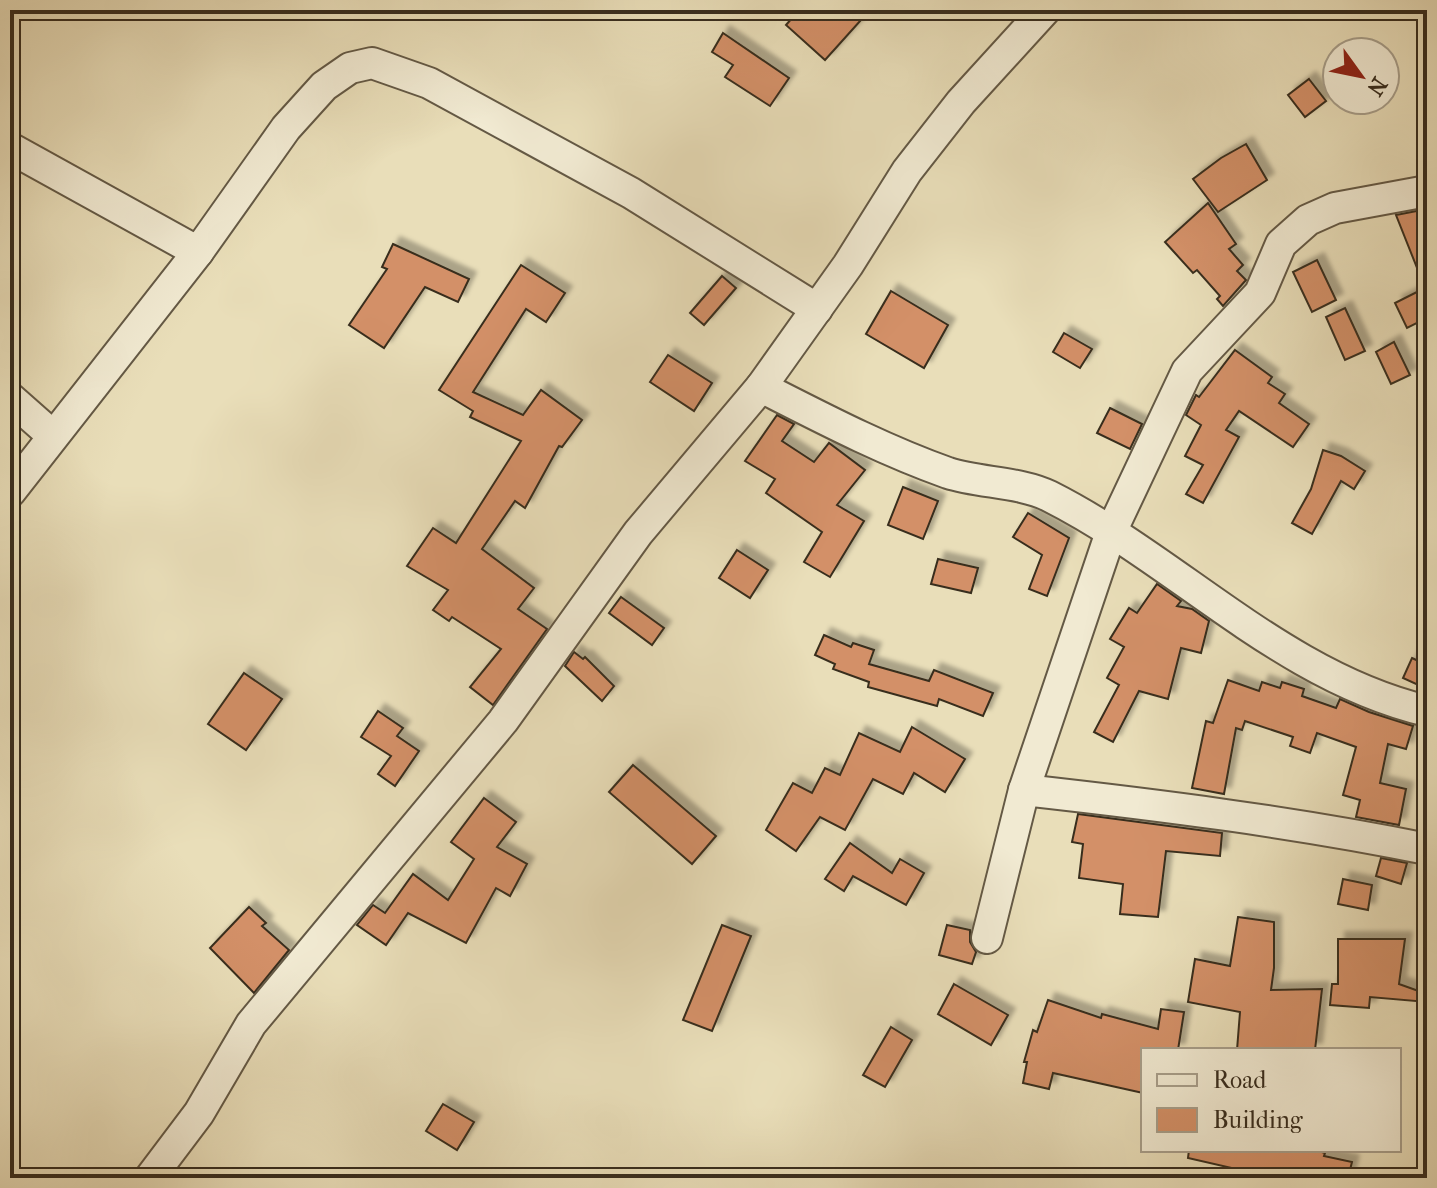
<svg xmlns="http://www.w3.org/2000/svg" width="1437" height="1188" font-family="'IM FELL French Canon',serif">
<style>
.building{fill:#d39067;stroke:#382d1e;stroke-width:2;filter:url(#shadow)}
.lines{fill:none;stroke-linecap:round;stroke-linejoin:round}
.minor-casing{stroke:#645945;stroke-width:34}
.minor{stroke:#f1ead2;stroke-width:30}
</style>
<defs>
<filter id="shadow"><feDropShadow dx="7" dy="-7" stdDeviation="2" flood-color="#0004"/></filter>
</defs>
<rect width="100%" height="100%" fill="#e9deb9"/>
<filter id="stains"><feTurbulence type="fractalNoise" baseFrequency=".0025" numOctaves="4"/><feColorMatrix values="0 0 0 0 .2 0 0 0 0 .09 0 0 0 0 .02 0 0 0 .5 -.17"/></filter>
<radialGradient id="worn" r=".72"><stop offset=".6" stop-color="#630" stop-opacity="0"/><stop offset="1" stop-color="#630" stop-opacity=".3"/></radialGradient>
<!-- building -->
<g class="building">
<path d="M799,10H870L825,60L786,25Z"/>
<path d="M723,33L789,78L770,106L725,77L733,65L712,52Z"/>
<path d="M1309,79L1326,101L1305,117L1288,95Z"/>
<path d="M1246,144L1267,180L1218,212L1193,179L1221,158Z"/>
<path d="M1208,203L1236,244L1229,249L1243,265L1237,271L1246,280L1223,306L1217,299L1220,296L1197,270L1193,273L1165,242Z"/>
<path d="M1427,209V318L1407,328L1395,303L1425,288L1396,215Z"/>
<path d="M393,244L469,279L458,302L425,287L384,348L349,325L387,269L382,267Z"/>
<path d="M1317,260L1336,300L1312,312L1293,272Z"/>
<path d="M521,265L565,293L546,322L526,309L473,392L523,415L541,390L582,420L562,447L559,446L525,508L515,501L482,549L534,588L518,609L547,629L493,705L470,687L501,649L452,617L449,621L433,610L448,590L407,566L433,528L456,543L521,441L470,417L473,411L439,390Z"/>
<path d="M722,276L736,288L704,325L690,313Z"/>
<path d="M891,291L948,325L924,368L866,334Z"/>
<path d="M1345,308L1365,351L1345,360L1326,317Z"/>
<path d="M1064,333L1092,349L1080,368L1053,352Z"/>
<path d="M1394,342L1410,375L1391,384L1376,352Z"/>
<path d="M1235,350L1272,377L1268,383L1285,394L1279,403L1309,424L1293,447L1239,411L1226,430L1239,437L1203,503L1186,494L1203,465L1185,456L1201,425L1186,415L1196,395L1199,397Z"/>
<path d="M668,355L712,383L694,411L650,382Z"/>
<path d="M1110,408L1142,424L1130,449L1097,433Z"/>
<path d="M777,415L794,424L782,441L814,462L829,443L865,470L837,505L864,521L830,577L804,562L822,532L766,493L775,479L745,461Z"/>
<path d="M1323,450L1341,456L1365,471L1354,489L1341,481L1312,534L1292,523L1311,489Z"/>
<path d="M903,487L938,501L923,539L888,525Z"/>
<path d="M1028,513L1069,538L1047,596L1029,589L1042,555L1013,537Z"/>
<path d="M737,550L768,570L750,598L719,578Z"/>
<path d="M938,559L978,568L971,593L931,584Z"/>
<path d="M1157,584L1181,601L1177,606L1192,609L1209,621L1201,653L1181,648L1168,699L1139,691L1113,742L1094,732L1119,685L1107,678L1124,647L1110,639L1129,608L1137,613Z"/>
<path d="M621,597L664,628L652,645L609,613Z"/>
<path d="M824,635L851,647L853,643L874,650L869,664L929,681L934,670L993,693L983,716L939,699L937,706L868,687L869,682L833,669L835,664L815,655Z"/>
<path d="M574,652L583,659L585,657L614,686L602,701L565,666Z"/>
<path d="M1412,658L1427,665V689L1403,678Z"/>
<path d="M244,673L282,699L246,750L208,724Z"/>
<path d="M1228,680L1259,691L1262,682L1280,688L1282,682L1304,689L1302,696L1336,708L1340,699L1369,712L1413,726L1406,749L1388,744L1380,783L1406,789L1399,825L1356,817L1360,800L1343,795L1356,747L1317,733L1310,753L1290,746L1293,737L1245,721L1242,730L1236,728L1224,794L1192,788L1206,721L1213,723Z"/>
<path d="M378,711L403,728L397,736L419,751L395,786L378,774L391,756L361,737Z"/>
<path d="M912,727L965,759L945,792L914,773L903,794L873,779L845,830L820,817L796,851L766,830L793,783L812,793L825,768L840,775L859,733L900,752Z"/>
<path d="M633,765L716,836L692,864L609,792Z"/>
<path d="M484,798L516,822L497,847L527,864L510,896L496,888L466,943L408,913L386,945L357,925L373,905L385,913L413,874L448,900L474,859L451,842Z"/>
<path d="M1078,814L1222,833L1220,856L1166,851L1158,917L1120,914L1123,884L1079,878L1083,844L1072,842Z"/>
<path d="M850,843L892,873L900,859L924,873L906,905L853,876L844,891L825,879Z"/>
<path d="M1381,858L1407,863L1401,884L1376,876Z"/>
<path d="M1343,879L1372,885L1368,910L1338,904Z"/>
<path d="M249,907L266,923L262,926L289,950L254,993L210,948Z"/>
<path d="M1238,917L1274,922V968L1271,990L1322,989L1315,1050L1285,1048V1050H1237L1240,1012L1188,1002L1195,959L1230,966Z"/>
<path d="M722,925L751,936L712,1031L683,1020Z"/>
<path d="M947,925L970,930V942L976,952L972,964L939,955Z"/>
<path d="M1338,939H1405L1399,984L1427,994V1002L1370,997L1369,1008L1330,1005L1332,984H1338Z"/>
<path d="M954,984L1008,1015L991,1045L938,1014Z"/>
<path d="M1048,1000L1101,1018L1102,1014L1158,1029L1161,1009L1184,1012L1178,1050H1143V1093L1053,1073L1049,1089L1023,1083L1027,1062H1024L1033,1030L1037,1032Z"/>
<path d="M891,1027L912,1040L885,1087L863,1075Z"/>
<path d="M443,1104L474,1122L457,1150L426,1131Z"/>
<path d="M1189,1150H1315L1325,1153L1324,1156L1352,1162L1348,1178H1275L1188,1158Z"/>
</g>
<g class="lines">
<defs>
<g id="minor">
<path d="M10,148L198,252L286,128L324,86L350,68L372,63L429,83L631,193L817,309"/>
<path d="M761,387C822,418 883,450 948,473C979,483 1021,482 1049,496C1178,561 1283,677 1427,711"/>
<path d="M10,398L53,436"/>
<path d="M10,492L198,252"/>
<path d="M1024,790C1158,805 1294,822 1427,849"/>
<path d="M987,938L1024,790L1111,532L1187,371L1260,293L1281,244L1308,220L1335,208L1427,191"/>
<path d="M150,1178L199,1113L251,1024L503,721L638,533L761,387L848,265L907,171L961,102L1045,10"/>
</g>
</defs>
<!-- minor casing -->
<use href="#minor" class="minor-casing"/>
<!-- minor -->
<use href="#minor" class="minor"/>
</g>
<!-- margin -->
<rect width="1437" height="1188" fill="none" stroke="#e9deb9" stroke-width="40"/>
<rect x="12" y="12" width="1413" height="1164" fill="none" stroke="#382d1e" stroke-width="4"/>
<rect x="20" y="20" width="1397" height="1148" fill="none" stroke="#382d1e" stroke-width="2"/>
<!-- legend -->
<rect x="1141" y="1048" width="260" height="104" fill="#f1ead2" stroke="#a79e8a" stroke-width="2"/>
<rect x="1157" y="1074" width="40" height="12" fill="#f1ead2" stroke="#a79e8a" stroke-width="2"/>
<text x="1213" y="1088" font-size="24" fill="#382d1e">Road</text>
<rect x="1157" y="1108" width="40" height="24" fill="#d39067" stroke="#a79e8a" stroke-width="2"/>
<text x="1213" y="1128" font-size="24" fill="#382d1e">Building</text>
<!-- north arrow -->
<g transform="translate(1361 76) rotate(123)"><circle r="38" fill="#f1ead2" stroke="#a79e8a" stroke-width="2"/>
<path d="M0-6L14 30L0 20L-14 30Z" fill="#8f2418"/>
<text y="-12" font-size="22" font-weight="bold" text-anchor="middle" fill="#382d1e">N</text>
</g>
<rect width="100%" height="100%" filter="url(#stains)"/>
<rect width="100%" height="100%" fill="url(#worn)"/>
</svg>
